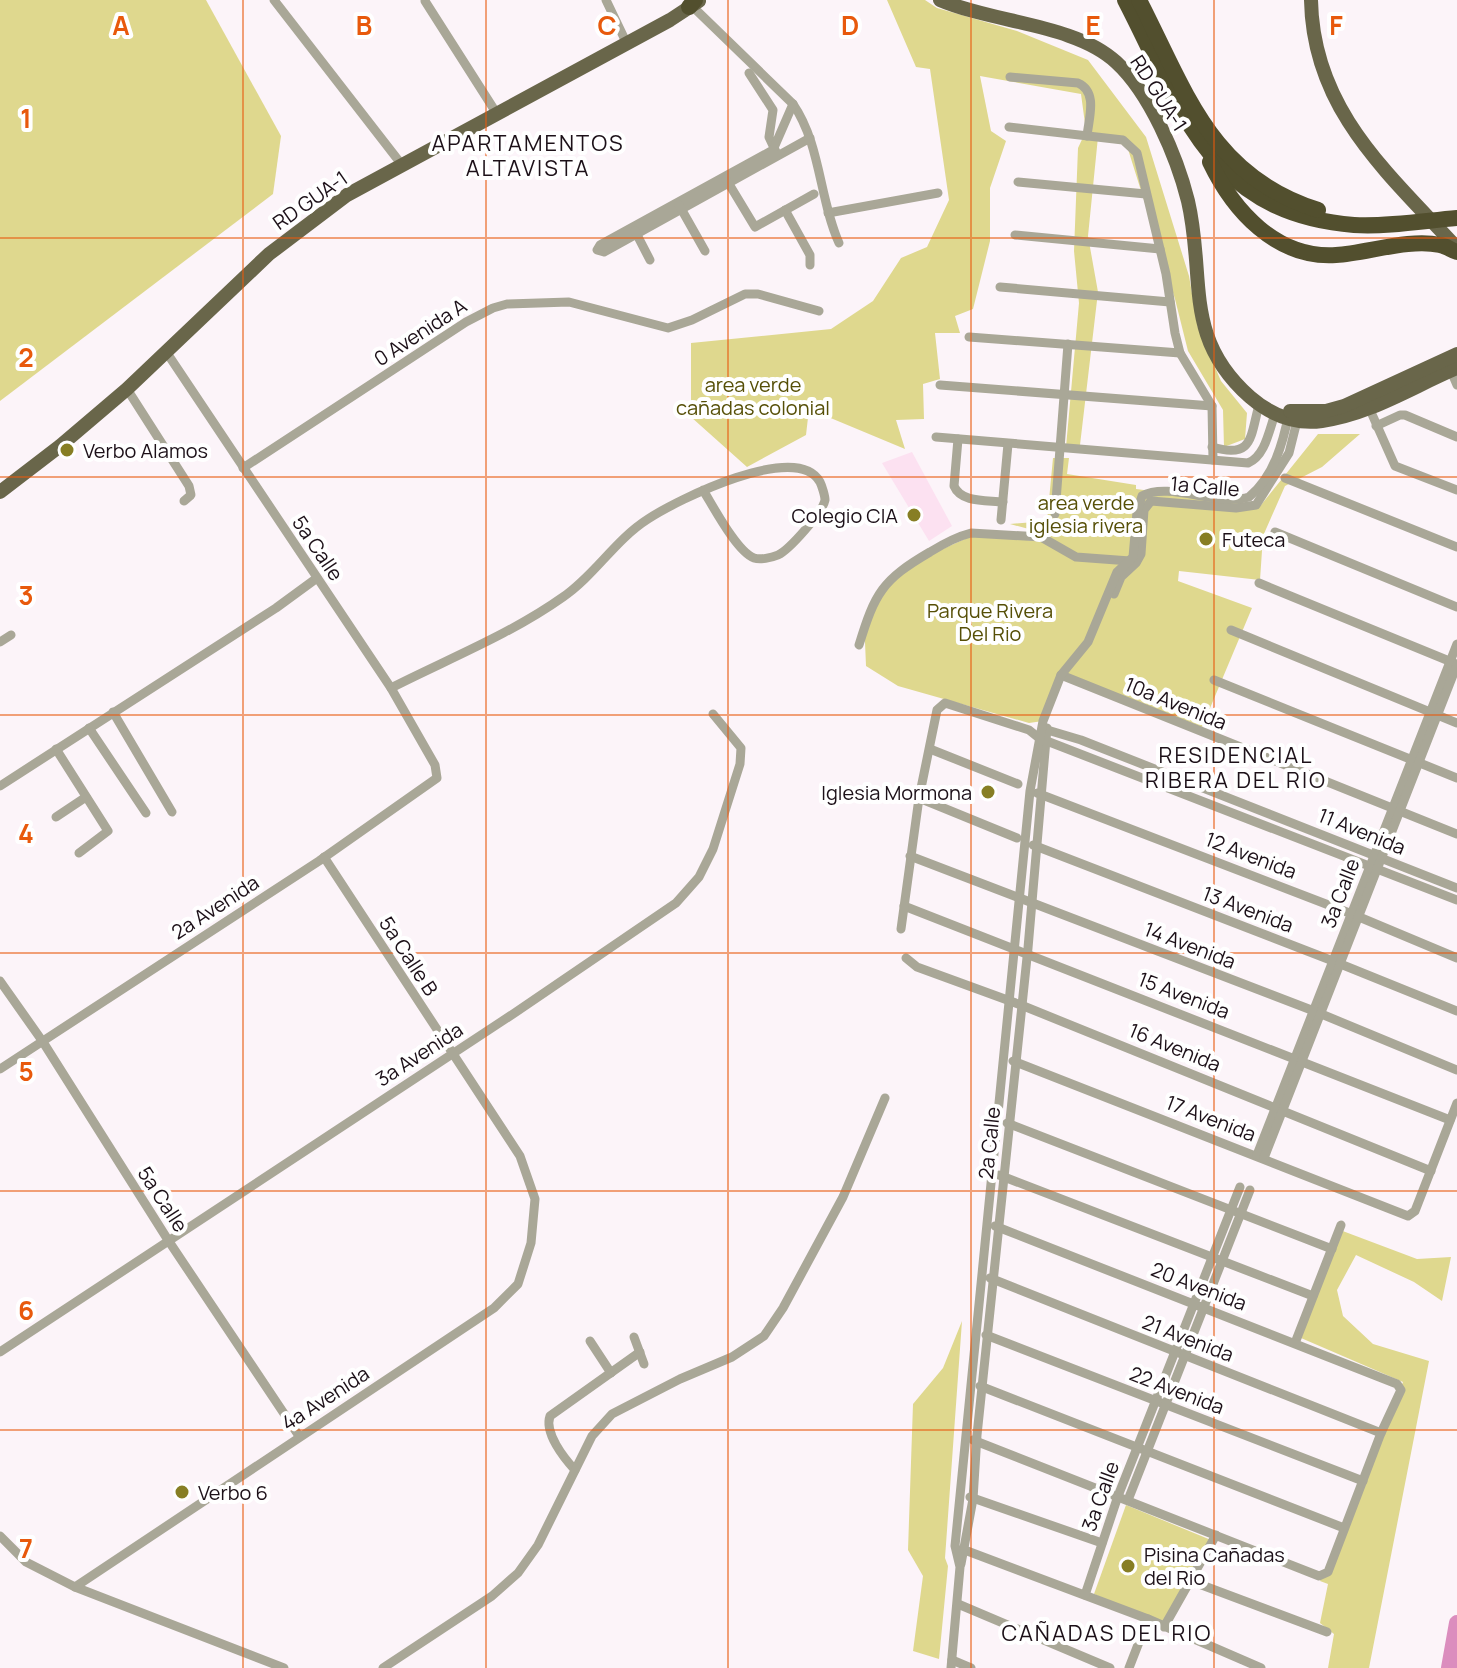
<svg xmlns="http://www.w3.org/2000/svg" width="1457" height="1668" font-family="Manrope,sans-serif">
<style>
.built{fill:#fce1f1}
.green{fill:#dfd88e}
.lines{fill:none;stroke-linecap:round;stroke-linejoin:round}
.river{stroke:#db8dbe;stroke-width:16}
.street{stroke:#a9a797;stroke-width:9}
.primary{stroke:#69664a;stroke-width:14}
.highway{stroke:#524f2e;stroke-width:16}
.grid{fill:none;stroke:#e8590c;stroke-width:2;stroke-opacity:0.55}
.poi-dot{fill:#877e24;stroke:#fff;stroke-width:3}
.labels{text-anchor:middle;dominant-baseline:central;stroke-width:8;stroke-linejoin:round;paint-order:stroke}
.street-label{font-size:20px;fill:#1c1018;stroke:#fff}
.park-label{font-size:20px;fill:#564f07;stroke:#fff}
.poi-label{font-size:20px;fill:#1c1018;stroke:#fff;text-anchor:start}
.neighbourhood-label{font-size:22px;letter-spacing:2px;fill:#1c1018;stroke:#fff}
.grid-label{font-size:26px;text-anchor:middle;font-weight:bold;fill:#e8590c;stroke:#fff;stroke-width:8;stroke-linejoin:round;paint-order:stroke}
</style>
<rect width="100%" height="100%" fill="#fcf4f9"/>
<!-- built -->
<path class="built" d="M912,452L952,526L929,541L882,463Z"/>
<!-- green -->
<g class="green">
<path d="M0,0H206L281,136L273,194L0,401Z"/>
<path d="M887,0H925L937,8L1017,31L1088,60L1146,137L1189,276L1198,328L1221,381L1247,413L1245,439L1224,447L1223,410L1188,351L1175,299L1127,146L1098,137L1088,236L1098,292L1080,445L1066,447L1079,303L1074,251L1078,148L1086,131L1081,94L980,76L991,131L1006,141L990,188V241L973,309L955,316L960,333H935L940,379L923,384L924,419L896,420L905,449L809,409L806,435L747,467L691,417V343L831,329L873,301L901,258L927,247L949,200L930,69L916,67Z"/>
<path d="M1318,434H1360L1322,467L1285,486L1263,536L1260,580L1179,571L1178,581L1252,608L1200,732L1062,673L1043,721L1029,723L898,686L866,666L865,642L860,631L879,592L907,565L976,534L1052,543L1036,531L1010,524L1047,521L1053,458H1069L1067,474L1136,485V489L1261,505Z"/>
<path d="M1340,1230L1417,1259L1451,1257L1442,1301L1414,1282L1356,1255L1337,1290L1343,1316L1373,1344L1429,1361L1369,1668H1328L1334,1634L1320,1623L1328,1584L1320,1581L1403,1382L1301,1338Z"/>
<path d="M962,1321L945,1558L948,1566L939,1659L913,1651L923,1576L908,1550L913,1404L943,1368Z"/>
<path d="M1126,1505L1211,1540L1163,1626L1094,1594Z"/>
</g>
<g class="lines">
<!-- river -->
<path class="river" d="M1449,1668L1457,1623"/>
<!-- street -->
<g class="street">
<path d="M274,0L402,165"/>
<path d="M606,0L627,44"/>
<path d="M425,1L497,114"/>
<path d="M691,5L793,104C821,145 819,198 839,243"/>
<path d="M749,73L773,110L769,137L776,152"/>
<path d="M1010,77L1078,83C1098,92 1089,117 1087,136"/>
<path d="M793,104L773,150L600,245L597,250L604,252L810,138"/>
<path d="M1009,127L1123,140L1137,153L1166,274L1175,333L1180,353L1212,406L1213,460"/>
<path d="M726,179L755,227L814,194"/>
<path d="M1018,182L1146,194"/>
<path d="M679,205L705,251"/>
<path d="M785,210L810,255V265"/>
<path d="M828,213L938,193"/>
<path d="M635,231L650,260"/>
<path d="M1015,235L1160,249"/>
<path d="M1000,287L1170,302"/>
<path d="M969,337L1180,353"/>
<path d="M1451,371L1457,385"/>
<path d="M940,385L1212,406"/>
<path d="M127,389L189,486L191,495L184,501"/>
<path d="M1371,412L1395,466L1457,490"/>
<path d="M1376,426L1400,415H1405L1457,437"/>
<path d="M936,437L1248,463C1265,456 1269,431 1275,414"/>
<path d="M958,439L954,486C961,503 987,500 1003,502"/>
<path d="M1212,447C1253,459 1250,438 1259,405"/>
<path d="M243,468L466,322L493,308L507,304L569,302L668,328L692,320L745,294H758L819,311"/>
<path d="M1285,478L1457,547"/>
<path d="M1151,501L1236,508L1256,505L1289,453L1298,417"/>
<path d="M1055,514L1068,344"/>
<path d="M1001,520L1008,444"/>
<path d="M1275,532L1457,607"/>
<path d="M1259,583L1454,663"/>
<path d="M1114,594L1121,577L1136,563L1141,554L1144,510L1151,501"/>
<path d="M1231,630L1457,723"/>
<path d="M0,642L11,635"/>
<path d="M859,645C875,593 882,580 930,552C943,544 955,537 971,533L1041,537L1076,557L1130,561"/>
<path d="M1061,675L1457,834"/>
<path d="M1214,680L1457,778"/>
<path d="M391,688C448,659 511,634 563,597C595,575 615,540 648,519C677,500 797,440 820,482C822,486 825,496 825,500C823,512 789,550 778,555C771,558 760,560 754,558C737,552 713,506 703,490"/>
<path d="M113,712L172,812"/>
<path d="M89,728L146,813"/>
<path d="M1044,729L1081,740L1457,888"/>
<path d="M56,749L108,831L79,853"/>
<path d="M930,749L1018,784"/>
<path d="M0,786L276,608L317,578"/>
<path d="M1037,793L1352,914L1457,958"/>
<path d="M919,798L1017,838"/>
<path d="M56,817L86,797"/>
<path d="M1033,845L1333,961L1457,1011"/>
<path d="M910,856L1314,1011L1457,1070"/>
<path d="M904,906L1450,1120"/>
<path d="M901,929L919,798L937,710L945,703L1029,730L1039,738L1457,900"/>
<path d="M906,958L917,967L1021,1005L1431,1171"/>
<path d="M0,981L43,1042L168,1240L299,1436"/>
<path d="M1013,1061L1408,1216L1415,1211L1457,1103"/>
<path d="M0,1069L319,861L437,778L435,765L391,688L167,353"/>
<path d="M1007,1123L1332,1249"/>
<path d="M1257,1155L1457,644"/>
<path d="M1264,1158L1457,665"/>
<path d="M999,1175L1313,1296"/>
<path d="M990,1278L1381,1433"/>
<path d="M986,1335L1363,1481"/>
<path d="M634,1337L644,1364"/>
<path d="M590,1341L611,1373"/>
<path d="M1295,1343L1341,1225"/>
<path d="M0,1352L516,1012L676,903L699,877L713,849L740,764L741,748L713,714"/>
<path d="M980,1386L1344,1528"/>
<path d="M973,1440L1319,1576L1328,1572L1381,1433L1401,1390L1397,1384L995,1226"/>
<path d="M575,1470C564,1458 544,1433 550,1416L640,1352"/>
<path d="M970,1497L1102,1543"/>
<path d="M1128,1500L1250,1190"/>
<path d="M0,1536L26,1562L75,1587L284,1668"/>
<path d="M962,1549L1148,1619L1261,1668"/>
<path d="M961,1564L973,1499L977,1435L1028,948L1047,728"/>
<path d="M1191,1581L1327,1632"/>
<path d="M75,1587L494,1308L518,1284L531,1243L535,1199L520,1156L324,857"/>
<path d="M1085,1595L1118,1496L1240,1187"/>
<path d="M958,1604L1110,1668"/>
<path d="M1164,1627L1216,1535"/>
<path d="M952,1660L971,1668"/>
<path d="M383,1668L492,1596L518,1573L538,1545L592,1436L612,1414L680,1379L732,1357L764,1336L783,1308L843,1197L885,1098"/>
<path d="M951,1668L960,1567L955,1546L1030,791L1043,721L1061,675L1088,642L1117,572L1133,557L1137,512L1142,496C1169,481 1218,507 1249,497C1274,476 1283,443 1289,413"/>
<path d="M1129,1668L1148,1619"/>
</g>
<!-- primary -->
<g class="primary">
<path d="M940,0C994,23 1075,24 1116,62C1150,93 1177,157 1188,201C1206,278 1182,337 1250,397C1271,415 1294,425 1322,421C1371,414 1412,387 1457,368"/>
<path d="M1311,0C1313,110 1388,173 1457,248"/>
<path d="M1290,411H1326L1344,406L1457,354"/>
<path d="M0,492L60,446L127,389L269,254L347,195L670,20L699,1"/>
</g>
<!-- highway -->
<g class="highway">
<path d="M1125,0C1182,110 1210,214 1354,225C1387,227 1423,221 1457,218"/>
<path d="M1139,0C1186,91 1210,176 1318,210"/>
<path d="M689,7L695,0"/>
<path d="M1210,162C1233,210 1276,259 1336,255C1367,253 1410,238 1440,245C1446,246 1451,250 1457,252"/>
</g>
</g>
<!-- grid -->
<path class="grid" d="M243,0V1668M486,0V1668M728,0V1668M971,0V1668M1214,0V1668M0,238H1457M0,477H1457M0,715H1457M0,953H1457M0,1191H1457M0,1430H1457"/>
<!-- markers -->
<g class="poi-dot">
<circle cx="67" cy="450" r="8"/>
<circle cx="914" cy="515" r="8"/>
<circle cx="1206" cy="539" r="8"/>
<circle cx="988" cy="792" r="8"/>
<circle cx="182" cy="1492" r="8"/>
<circle cx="1128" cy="1566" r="8"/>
</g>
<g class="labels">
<!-- street labels -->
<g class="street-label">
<text transform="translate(1159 93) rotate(57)">RD GUA-1</text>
<text transform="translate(310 200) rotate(-35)">RD GUA-1</text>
<text transform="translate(420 332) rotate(-33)">0 Avenida A</text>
<text transform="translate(1205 486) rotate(5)">1a Calle</text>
<text transform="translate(318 548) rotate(56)">5a Calle</text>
<text transform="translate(1176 703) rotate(22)">10a Avenida</text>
<text transform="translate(1362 831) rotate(22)">11 Avenida</text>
<text transform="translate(1251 855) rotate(21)">12 Avenida</text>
<text transform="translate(1340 893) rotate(-69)">3a Calle</text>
<text transform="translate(215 907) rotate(-33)">2a Avenida</text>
<text transform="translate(1248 909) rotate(21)">13 Avenida</text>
<text transform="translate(1190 945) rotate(21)">14 Avenida</text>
<text transform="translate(409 956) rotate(57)">5a Calle B</text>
<text transform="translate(1184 995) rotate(21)">15 Avenida</text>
<text transform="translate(1175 1047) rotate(22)">16 Avenida</text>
<text transform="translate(419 1054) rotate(-33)">3a Avenida</text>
<text transform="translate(1211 1118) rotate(21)">17 Avenida</text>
<text transform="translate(989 1143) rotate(-84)">2a Calle</text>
<text transform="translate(163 1199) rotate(57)">5a Calle</text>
<text transform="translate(1199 1286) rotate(21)">20 Avenida</text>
<text transform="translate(1188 1338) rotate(21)">21 Avenida</text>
<text transform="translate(1177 1390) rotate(21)">22 Avenida</text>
<text transform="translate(325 1398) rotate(-33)">4a Avenida</text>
<text transform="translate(1100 1496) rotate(-70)">3a Calle</text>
</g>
<!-- park labels -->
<g class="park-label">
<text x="753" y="384">area verde<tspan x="753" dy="23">cañadas colonial</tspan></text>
<text x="1086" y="502">area verde<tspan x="1086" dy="23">iglesia rivera</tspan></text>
<text x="990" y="610">Parque Rivera<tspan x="990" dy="23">Del Rio</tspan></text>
</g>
<!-- poi labels -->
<g class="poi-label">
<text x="83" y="450">Verbo Alamos</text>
<text x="898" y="515" text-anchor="end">Colegio CIA</text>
<text x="1222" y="539">Futeca</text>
<text x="972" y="792" text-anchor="end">Iglesia Mormona</text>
<text x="198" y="1492">Verbo 6</text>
<text x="1144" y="1554">Pisina Cañadas<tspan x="1144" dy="23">del Rio</tspan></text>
</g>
<!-- neighbourhood labels -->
<g class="neighbourhood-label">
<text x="528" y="143">APARTAMENTOS<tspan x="528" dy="25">ALTAVISTA</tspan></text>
<text x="1236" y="755">RESIDENCIAL<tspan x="1236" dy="25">RIBERA DEL RIO</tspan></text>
<text x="1107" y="1633">CAÑADAS DEL RIO</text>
</g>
</g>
<g class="grid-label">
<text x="121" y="35">A</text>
<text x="364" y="35">B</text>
<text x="607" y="35">C</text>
<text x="850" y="35">D</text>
<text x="1093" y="35">E</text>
<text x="1336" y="35">F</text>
<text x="26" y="128">1</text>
<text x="26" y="367">2</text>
<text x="26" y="605">3</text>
<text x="26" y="843">4</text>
<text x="26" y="1081">5</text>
<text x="26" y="1320">6</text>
<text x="26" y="1558">7</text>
</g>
</svg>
